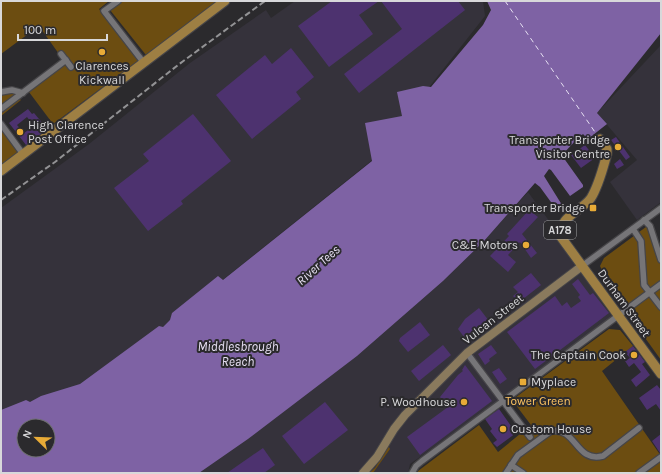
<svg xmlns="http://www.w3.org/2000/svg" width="662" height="474" font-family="Karla,sans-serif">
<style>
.built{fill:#35323b}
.green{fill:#6c4d11}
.water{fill:#7e62a4;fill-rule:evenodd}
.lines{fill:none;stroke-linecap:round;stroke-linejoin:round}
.ferry{stroke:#e7e0f3;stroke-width:1;stroke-dasharray:5 4;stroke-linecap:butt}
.building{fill:#4d326f;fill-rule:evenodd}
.street-casing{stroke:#464548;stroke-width:8}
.secondary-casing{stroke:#464548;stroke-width:10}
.primary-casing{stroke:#464548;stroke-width:11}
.street{stroke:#767578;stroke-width:5.5}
.secondary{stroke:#8a7a5d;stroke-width:8}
.primary{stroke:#9e7f43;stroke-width:9}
.rail{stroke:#939395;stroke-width:2;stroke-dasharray:6 3;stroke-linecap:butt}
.poi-dot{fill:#e8ab37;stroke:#2b2a2d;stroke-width:1.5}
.labels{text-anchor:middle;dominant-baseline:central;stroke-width:4;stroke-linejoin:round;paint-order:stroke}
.shield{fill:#2b2a2d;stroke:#a4a4a6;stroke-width:1}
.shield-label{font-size:11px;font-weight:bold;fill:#d8d8da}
.poi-label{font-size:12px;fill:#d8d8da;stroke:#2b2a2d;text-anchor:end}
.street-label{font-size:12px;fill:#d8d8da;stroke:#2b2a2d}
.park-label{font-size:12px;fill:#ffc562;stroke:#2b2a2d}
.water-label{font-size:13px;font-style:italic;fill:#e7e0f3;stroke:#2b2a2d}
</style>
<rect width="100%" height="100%" fill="#2b2a2d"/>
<!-- built -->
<g class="built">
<path d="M295,1H483L485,16L371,161L84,391L1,412V208L89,144L190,63L266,10L271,18Z"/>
<path d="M661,45V202L637,220L610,182L637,160L597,113Z"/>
<path d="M528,192L550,222L547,225L614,319L410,464L408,473H199L248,439L357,356L443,281L484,241Z"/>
</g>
<!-- green -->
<g class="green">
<path d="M1,1H109L99,9L139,60L53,124L29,92L66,64L71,69L74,66L62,52L59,54L39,26L1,54Z"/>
<path d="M122,1H217L146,55L110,10Z"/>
<path d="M12,92L21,100L1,116V94Z"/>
<path d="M1,128L19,152L1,165Z"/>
<path d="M650,224L661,255V360L612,292L600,266L604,258Z"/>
<path d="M609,329L620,330L633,346L602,371L661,456V473H418V471L479,425L498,452L531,425L512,400Z"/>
<path d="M389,447L390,449L373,473H369L375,468L387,448Z"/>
</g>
<!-- water -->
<path class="water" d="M487,1H661V33L597,113L607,124L588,139L583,134L576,140L563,154V157L583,185V187L570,196L551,170L549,169L544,176L562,205L556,209L540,187L535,183L484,241L443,281L357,356L248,439L199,473H1V410L26,400L30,402L41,396L80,384L159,326L163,327L170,320L172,313L218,276L223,280L372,161L365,123L402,116L397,92L423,86L431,87L483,25L491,10ZM24,426H48V450H24Z"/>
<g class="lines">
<!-- ferry -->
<path class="ferry" d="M505,1L597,135"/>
</g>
<!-- building -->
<g class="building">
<path d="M332,1H379L359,15L373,34L329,67L298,26Z"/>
<path d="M381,1H458L465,10L359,93L344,74L402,29Z"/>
<path d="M291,48L314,77L296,92L301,99L252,139L216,95L265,55L272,64Z"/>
<path d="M28,109L32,114L34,113L44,125L39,129L42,133L26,145L9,123ZM27,117L34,126L24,133L17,125Z"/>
<path d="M193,114L231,161L181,201L183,204L148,231L114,188L149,161L143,154Z"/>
<path d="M616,137L630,157L626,160L611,140Z"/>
<path d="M585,145L595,158L581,168L571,155Z"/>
<path d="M620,159L624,165L617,169L614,164Z"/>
<path d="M529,210L538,217L522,234L537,253L531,258L520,242L508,255L516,262L508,272L490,256L509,236L507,234Z"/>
<path d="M531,273L541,285L504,314L500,309L515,298L513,296L518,292L513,287Z"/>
<path d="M578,279L590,295L593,293L609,313L535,369L507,332L555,296L562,306L567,302L571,308L581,301L578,297L580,295L572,284Z"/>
<path d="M479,308L489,321L486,328L468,342L458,329L465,319Z"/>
<path d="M420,322L430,335L408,352L399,341L400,338Z"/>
<path d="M443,345L451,355L419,381L411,371Z"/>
<path d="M491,345L497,353L489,359L490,361L485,365L478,354Z"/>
<path d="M633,346L645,362L642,364L650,375L636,387L631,380L641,372L634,363L629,367L625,361L630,358L625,352Z"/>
<path d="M465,365L492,401L420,455L407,437L448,407L440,397L458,375L463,371L462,370Z"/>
<path d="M499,368L507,379L500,384L492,372Z"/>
<path d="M657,385L661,390V411L656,404L647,410L639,398Z"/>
<path d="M325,402L348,430L304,464L282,436Z"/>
<path d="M499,409L516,433L497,447L493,443L497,440L490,431L492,429L485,419Z"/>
<path d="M661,434V453H660L652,441Z"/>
<path d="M263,448L275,465L264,473H227Z"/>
</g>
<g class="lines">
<defs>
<g id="street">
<path d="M118,1L104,11L144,63"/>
<path d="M61,54L71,67"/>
<path d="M1,92L12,90L23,93"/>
<path d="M1,109L66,60"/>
<path d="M1,124L23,154"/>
<path d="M644,220L650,226L661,260"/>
<path d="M633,229L641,241L644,285L661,307"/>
<path d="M582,266L661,208"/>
<path d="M467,353L530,437"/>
<path d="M511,465L523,473"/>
<path d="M412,473L416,466L422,461L661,284"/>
<path d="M506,473L518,455L551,431C577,427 575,463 603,456L639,428"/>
<path d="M639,473L661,457"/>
</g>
<path id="secondary" d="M363,473L377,457L394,429L405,415L467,353L582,266"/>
<g id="primary">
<path d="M600,139L607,149V154C603,168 599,185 591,198C581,212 558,216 561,237L661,374"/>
<path d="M1,171L225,1"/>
</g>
</defs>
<!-- street casing -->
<use href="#street" class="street-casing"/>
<!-- secondary casing -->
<use href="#secondary" class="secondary-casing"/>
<!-- primary casing -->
<use href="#primary" class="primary-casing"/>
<!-- street -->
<use href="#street" class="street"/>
<!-- secondary -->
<use href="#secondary" class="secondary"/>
<!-- primary -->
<use href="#primary" class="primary"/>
<!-- rail -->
<path class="rail" d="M1,200L55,162L178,65L265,1"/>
</g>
<!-- markers -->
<g class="poi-dot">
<circle cx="102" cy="52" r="4"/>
<circle cx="20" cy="132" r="4"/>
<circle cx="618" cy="147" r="4"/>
<rect x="589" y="204" width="8" height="8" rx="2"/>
<circle cx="526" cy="245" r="4"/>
<circle cx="634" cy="355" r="4"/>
<rect x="519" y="378" width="8" height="8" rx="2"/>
<circle cx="464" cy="402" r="4"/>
<circle cx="503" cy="429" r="4"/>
</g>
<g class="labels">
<!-- shield labels -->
<rect class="shield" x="544" y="221" width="32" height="18" rx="3"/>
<g class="shield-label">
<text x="560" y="230">A178</text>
</g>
<!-- poi labels -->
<g class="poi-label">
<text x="102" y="66" text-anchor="middle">Clarences<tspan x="102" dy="14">Kickwall</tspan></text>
<text x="28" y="125" text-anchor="start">High Clarence<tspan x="28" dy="14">Post Office</tspan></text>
<text x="610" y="140">Transporter Bridge<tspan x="610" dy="14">Visitor Centre</tspan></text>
<text x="585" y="208">Transporter Bridge</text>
<text x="518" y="245">C&amp;E Motors</text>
<text x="626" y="355">The Captain Cook</text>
<text x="531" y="382" text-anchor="start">Myplace</text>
<text x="456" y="402">P. Woodhouse</text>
<text x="511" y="429" text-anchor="start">Custom House</text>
</g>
<!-- street labels -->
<g class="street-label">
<text transform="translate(624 303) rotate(54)">Durham Street</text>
<text transform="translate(493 319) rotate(-38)">Vulcan Street</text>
</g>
<!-- park labels -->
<g class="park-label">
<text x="538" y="401">Tower Green</text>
</g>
<!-- water labels -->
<g class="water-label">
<text transform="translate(318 265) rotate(-42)">River Tees</text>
<text x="238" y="346">Middlesbrough<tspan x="238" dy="15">Reach</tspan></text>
</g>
</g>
<!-- border -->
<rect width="662" height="474" fill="none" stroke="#d8d8da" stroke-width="4"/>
<!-- north arrow -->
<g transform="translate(36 438) rotate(293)"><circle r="19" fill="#2b2a2d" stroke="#707072"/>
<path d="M0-3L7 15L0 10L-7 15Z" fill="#e8ab37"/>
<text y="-6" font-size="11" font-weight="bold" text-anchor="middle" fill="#d8d8da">N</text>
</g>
<!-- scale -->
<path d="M18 34v6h89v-6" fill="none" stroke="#d8d8da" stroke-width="2"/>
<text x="24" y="34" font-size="12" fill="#d8d8da" stroke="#2b2a2d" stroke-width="3" paint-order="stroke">100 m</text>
</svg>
